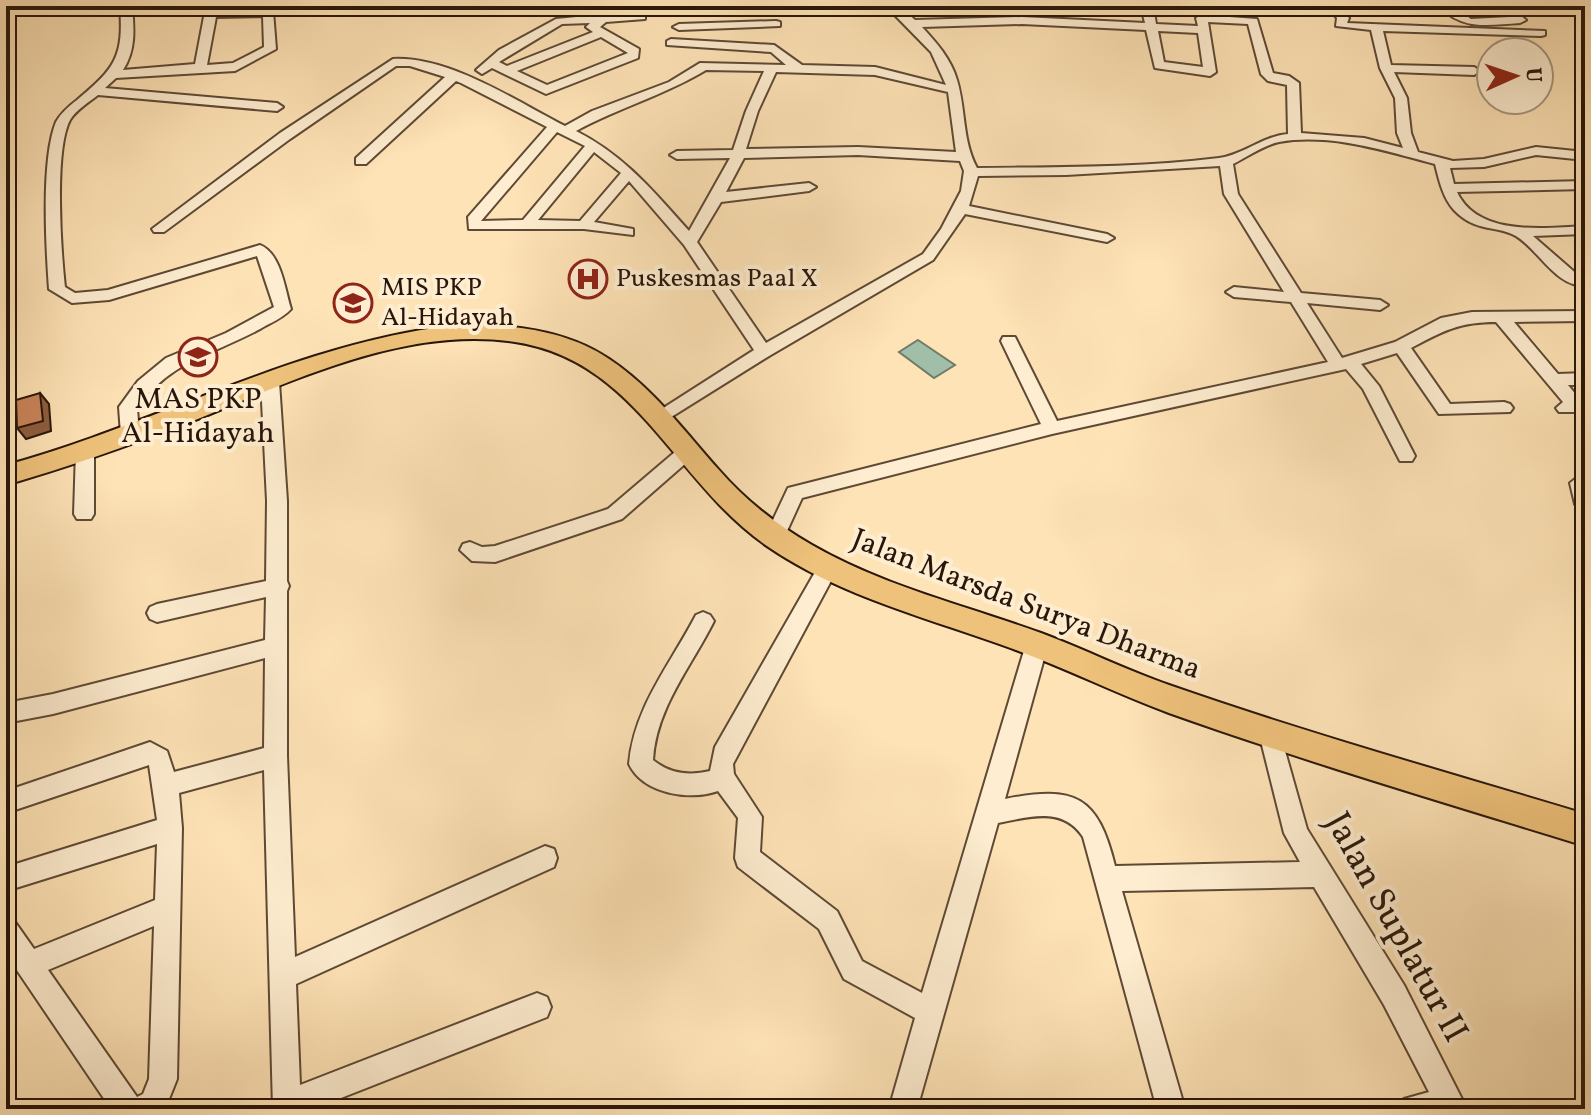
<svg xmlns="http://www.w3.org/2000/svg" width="1591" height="1115" font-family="Vollkorn,serif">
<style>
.water{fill:#a1bfa8;stroke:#717b69;stroke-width:2}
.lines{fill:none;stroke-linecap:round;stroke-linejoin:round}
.minor-casing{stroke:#5e4935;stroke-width:4}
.highway-casing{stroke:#28160a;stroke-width:4}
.minor{fill:#feedd0;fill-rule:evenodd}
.highway{fill:#efc27b;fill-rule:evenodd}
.shaded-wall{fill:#8d5c3e;stroke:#28160a;stroke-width:2}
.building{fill:#ca8359;stroke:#28160a;stroke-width:2}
.labels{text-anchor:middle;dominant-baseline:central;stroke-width:8;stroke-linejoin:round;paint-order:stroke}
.far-poi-label{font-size:26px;fill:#28160a;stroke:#feedd0;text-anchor:start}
.poi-label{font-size:30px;fill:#28160a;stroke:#feedd0}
.street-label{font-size:30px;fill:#28160a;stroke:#feedd0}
.near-street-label{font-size:36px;fill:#28160a;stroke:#feedd0}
</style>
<rect width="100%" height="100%" fill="#fee3b6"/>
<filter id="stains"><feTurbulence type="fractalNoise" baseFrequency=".0025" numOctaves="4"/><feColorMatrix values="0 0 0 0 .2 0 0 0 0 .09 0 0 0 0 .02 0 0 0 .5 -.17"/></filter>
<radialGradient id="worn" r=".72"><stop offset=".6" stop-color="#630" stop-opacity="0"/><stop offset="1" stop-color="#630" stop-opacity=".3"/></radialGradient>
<!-- water -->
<path class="water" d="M918,340L955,365L934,378L899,352Z"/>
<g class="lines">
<defs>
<g id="minor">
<path d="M120,6H132C134,29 136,50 123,70L195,64L206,6H218L217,11H273L276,49L235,71L116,78L105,88L277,103L283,107L277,111L98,95C89,102 76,110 70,120C54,150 61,251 65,287L75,293L108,290L260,245C281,253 285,290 291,309C283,318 270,323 260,329C212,355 171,360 137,408L139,434L130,440L121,434L119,407L138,381L166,358L226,333L274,307L257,256L109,300L72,303L49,289C46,248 41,159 56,122C61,113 69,106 77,100C115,68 124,57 120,6ZM263,16L264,47L233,63L207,65L216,17Z"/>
<path d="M643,6H709L703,9L658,13Z"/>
<path d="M886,6H899L915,20L1022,17L1145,23L1141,6H1153L1156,24L1198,26L1196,18L1202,15L1257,19L1273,73L1289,76L1299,83L1301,133L1364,138L1403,148L1397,133L1395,98L1380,68L1371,30L1336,26L1337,18L1327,6H1339L1349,18L1347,23L1545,31V35L1541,36L1383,31L1391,65L1474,67L1480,71L1474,75L1394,72L1407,98L1411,133L1418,152L1453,161L1484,159L1536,147L1585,152V160L1536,155L1484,167L1450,168L1454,184L1585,181V189L1457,192C1478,237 1545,228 1585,226V234L1533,236L1579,276H1585V286C1555,286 1540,251 1516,236C1497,225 1476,233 1454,210C1443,198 1439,180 1435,164C1385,151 1331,133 1279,142C1264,145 1247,157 1233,164L1238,194L1301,293L1380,300L1388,305L1380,310L1307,303L1342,358L1395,342L1441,318L1472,312L1585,311V321L1514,322L1558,374L1585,373V385H1568L1585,406L1576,412H1559L1556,408L1563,402L1496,322C1459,322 1443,331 1411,348L1450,404L1504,402L1510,404L1513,408L1510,412L1439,414L1397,353L1361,364L1379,386L1415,456L1412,461H1400L1363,389L1346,369L1052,434L802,498L782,542H768L765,537L788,488L1041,424L1001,341L1003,337H1015L1057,421L1328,362L1291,302L1234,297L1226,292L1234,287L1284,292L1224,194L1220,166L1066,175L978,176L969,206L1107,234L1114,238L1107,242L965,214L933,260L769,356L660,424L654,422L651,418L654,414L754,350L684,245L629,181L594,222L633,229V235L584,229H469L468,217L547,127L461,83L456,81L366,164H356V158L445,77L410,66H396L290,139L164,232H154L152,229L280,133L393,59C449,56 516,101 565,126L592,111L669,82L700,63L786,65L771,52L667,45V41L671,39L774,45L802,65L875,67L946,85L931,52ZM1208,22L1248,24L1261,74L1268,81L1287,85L1288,134C1263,136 1243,155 1219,158C1139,168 1057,167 977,168C962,140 966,110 957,80C951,59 936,42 922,27L1022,24L1146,30L1155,68L1210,76L1216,72ZM1158,31L1198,33L1203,67L1164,62ZM706,70L764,71L746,111L733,150L677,151L670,155L677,159L730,158L689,231C653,191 625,156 576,131C618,108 665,95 706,70ZM776,72L875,75L948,92L956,152L858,147L746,149L758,111ZM557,132L585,146L523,220L481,221ZM594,152L621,173L580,221L538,220ZM858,155L960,161L964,171L961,191L941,229L923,254L766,343L697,242L721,202L809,191L816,187L809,183L726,192L744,158Z"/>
<path d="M1439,6H1452L1471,19L1509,17L1496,6H1509L1526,20L1520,23C1489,25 1462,31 1439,6Z"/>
<path d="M606,14L645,15V19L606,22L600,27L639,49L638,58L546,94L492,68L482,74L476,70L499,50L556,19ZM590,23L586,27L593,32L507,66L499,62L562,24ZM601,37L628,53L547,85L517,71Z"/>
<path d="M776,21L780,22V26L679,30L673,27L679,24Z"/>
<path d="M270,376L279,382L287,501V581L289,586L287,591V756L295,957L545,846L554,849L557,858L554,867L296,984L300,1085L537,993L547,997L551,1007L547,1017L313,1109H273L264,770L179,793L182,828L177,1079L165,1109H111L6,954V918L15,922L34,949L155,900L157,844L6,891V867L157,820L149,765L6,813V791L150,742L167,751L174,772L264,748L265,658L53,714L6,723V703L53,694L265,640L266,597L157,622L150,619L147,613L150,607L157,604L266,581L267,501L261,382ZM154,926L149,1079L143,1094L137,1097L48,970Z"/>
<path d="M85,444L94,451V514L91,519H77L74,514L76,451Z"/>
<path d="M688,444L697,451L694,456L622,519L495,562L472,561L460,550L463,544L470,542L482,547L495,546L608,509L682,446Z"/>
<path d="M1579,476L1585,478V511L1575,504L1570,483Z"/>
<path d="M829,558L836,560L839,566L733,764L734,774L762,817L760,852L837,911L862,961L922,993L1026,644L1029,638L1037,635L1045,638L1048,644L1005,799C1075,785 1098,796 1115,866L1300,862L1284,833L1259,733L1262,726L1270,723L1278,726L1307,829L1404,985L1467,1109H1400L1404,1099L1429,1092L1384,1005L1314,887L1122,891L1185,1109H1157L1083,837C1063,806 1029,817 998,823L917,1109H889L915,1018L844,979L819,929L738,867L735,858L738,818L718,791C690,801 643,794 629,764C634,707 670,665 696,615L703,612L710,615L714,621C691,667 656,708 653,760C670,774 689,776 710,771L715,747L822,560Z"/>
</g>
<path id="highway" d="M457,325C508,324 565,329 609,359C653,388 684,431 719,470C746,501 777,525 812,545C883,586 964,605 1041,633C1084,649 1126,670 1169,685C1306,733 1446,772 1585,814V846C1446,803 1307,762 1169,713C1117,694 1068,669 1016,650C932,619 841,597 767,546C674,482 637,360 515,342C404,325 288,383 188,423C128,446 68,467 6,485V465C157,424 300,342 457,325Z"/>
</defs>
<!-- minor casing -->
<use href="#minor" class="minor-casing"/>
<!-- highway casing -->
<use href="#highway" class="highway-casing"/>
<!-- minor -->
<use href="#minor" class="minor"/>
<!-- highway -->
<use href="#highway" class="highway"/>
</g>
<!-- shaded-wall -->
<path class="shaded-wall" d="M40,393L49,404L51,431L26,439L17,428Z"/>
<!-- building -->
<path class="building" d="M40,393L43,421L17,428L16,400Z"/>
<!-- icons -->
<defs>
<symbol id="hospital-ring" viewBox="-11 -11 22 22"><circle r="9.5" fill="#feedd0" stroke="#8f2418" stroke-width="1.5"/><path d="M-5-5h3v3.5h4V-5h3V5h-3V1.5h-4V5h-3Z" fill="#8f2418"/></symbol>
<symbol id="school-ring" viewBox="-11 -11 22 22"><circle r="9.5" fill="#feedd0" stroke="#8f2418" stroke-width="1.5"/><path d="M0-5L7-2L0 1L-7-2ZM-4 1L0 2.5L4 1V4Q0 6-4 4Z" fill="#8f2418"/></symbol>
</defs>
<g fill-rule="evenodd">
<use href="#hospital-ring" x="566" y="257" width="44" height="44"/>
<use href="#school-ring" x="331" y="281" width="44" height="44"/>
<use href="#school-ring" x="176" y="335" width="44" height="44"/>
</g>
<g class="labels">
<!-- far-poi labels -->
<g class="far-poi-label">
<text x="616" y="279">Puskesmas Paal X</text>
<text x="381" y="288">MIS PKP<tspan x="381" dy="30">Al-Hidayah</tspan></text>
</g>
<!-- poi labels -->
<g class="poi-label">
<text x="198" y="400">MAS PKP<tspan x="198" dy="34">Al-Hidayah</tspan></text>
</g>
<!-- street labels -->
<g class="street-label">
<text transform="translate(1026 605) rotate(21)">Jalan Marsda Surya Dharma</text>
</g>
<!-- near-street labels -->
<g class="near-street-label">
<text transform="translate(1395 928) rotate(61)">Jalan Suplatur II</text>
</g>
</g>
<!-- margin -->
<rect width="1591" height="1115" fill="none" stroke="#fee3b6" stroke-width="32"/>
<rect x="8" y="8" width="1575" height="1099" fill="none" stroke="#28160a" stroke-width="4"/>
<rect x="16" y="16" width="1559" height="1083" fill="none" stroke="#28160a" stroke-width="2"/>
<!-- north arrow -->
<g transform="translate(1515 76) rotate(87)"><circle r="38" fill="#feedd0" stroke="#a89781" stroke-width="2"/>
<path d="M0-6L14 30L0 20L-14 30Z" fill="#8f2418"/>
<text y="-12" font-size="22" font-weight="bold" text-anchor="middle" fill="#28160a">U</text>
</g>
<rect width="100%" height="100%" filter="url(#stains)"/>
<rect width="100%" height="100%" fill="url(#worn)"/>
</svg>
